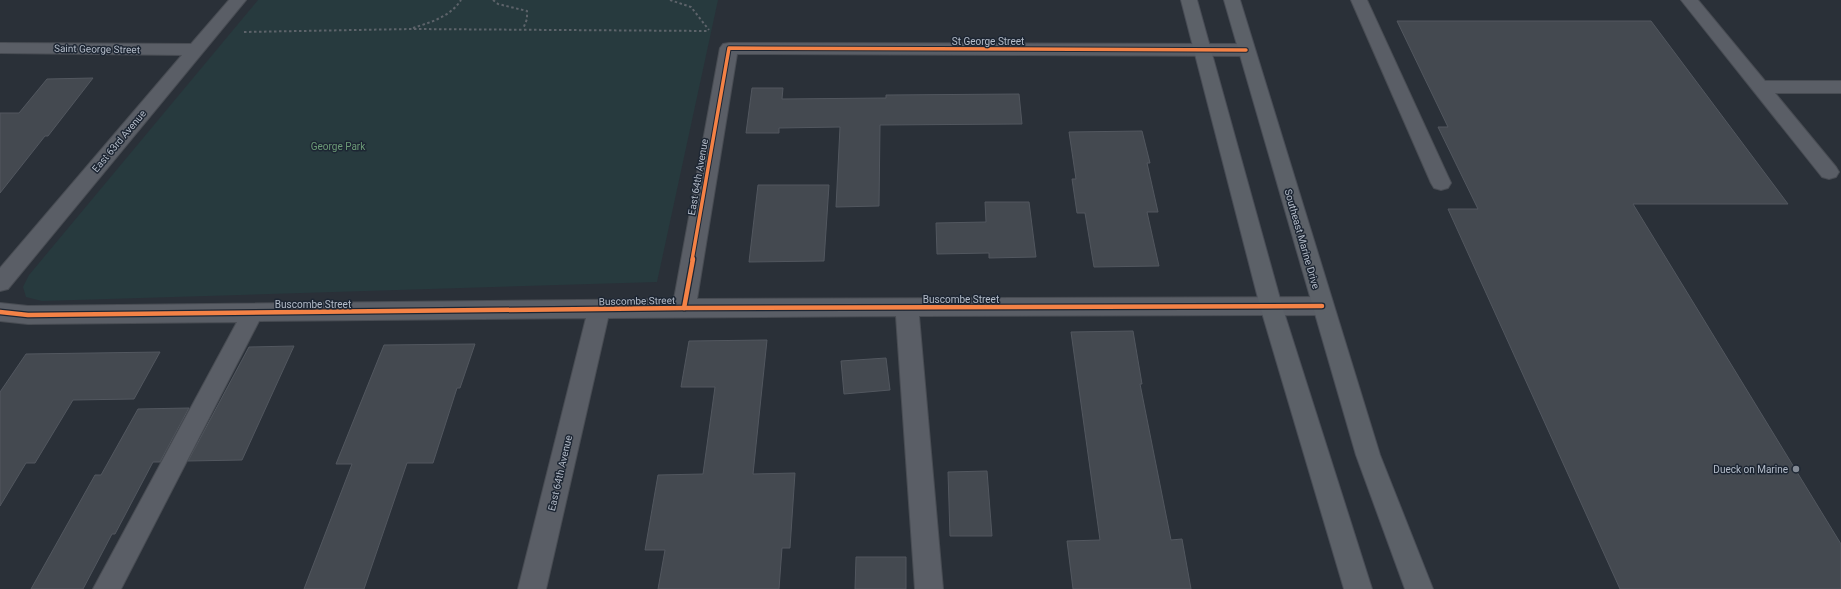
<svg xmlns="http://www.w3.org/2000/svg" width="1841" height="589" font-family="Roboto,sans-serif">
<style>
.green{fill:#273a3e}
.building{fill:#444950;stroke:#52575f}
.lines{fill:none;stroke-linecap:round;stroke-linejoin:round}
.minor-casing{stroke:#484c53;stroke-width:2}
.major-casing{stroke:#484c55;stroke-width:2}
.path{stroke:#5d636a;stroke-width:2;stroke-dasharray:2.5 2.5;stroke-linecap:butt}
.minor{fill:#5a5e66;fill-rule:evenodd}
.major{fill:#5c6168;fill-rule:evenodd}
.cycleway-far1-casing{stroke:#1d2633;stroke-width:5.5}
.cycleway-casing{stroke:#1d2633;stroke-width:7}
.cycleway-far1{stroke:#f48246;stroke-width:3.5}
.cycleway{stroke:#f48246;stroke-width:4.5}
.poi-dot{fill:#848b96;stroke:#1d2633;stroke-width:1.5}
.labels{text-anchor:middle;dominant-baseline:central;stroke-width:3;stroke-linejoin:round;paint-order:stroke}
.street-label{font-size:10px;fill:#b4bcc9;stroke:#1d2633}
.park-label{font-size:10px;fill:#6b9a76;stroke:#1d2633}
.poi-label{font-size:10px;fill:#b4bcc9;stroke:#1d2633;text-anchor:end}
</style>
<rect width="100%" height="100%" fill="#2a3038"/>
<!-- green -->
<path class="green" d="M258,0H718L657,282L42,301L26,297L23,287L29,275Z"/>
<!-- building -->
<g class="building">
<path d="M1397,21H1651L1788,204H1633L1841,544V589H1620L1448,209H1478L1438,127H1448Z"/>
<path d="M93,78L48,136H45L0,193V113H19L47,79Z"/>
<path d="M752,88H783L782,99L886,98V95L1019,94L1022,124L880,125L879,206L836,207L840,127L779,128V133H746Z"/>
<path d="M1142,131L1150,163H1147L1158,212H1147L1159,266L1094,267L1085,213H1077L1072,179H1076L1069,132Z"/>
<path d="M758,185H829L824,261L749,262Z"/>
<path d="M985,202H1029L1036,257L989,258V253L937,254L936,223L986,222Z"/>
<path d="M1133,331L1142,384H1140L1171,540L1182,539L1191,589H1073L1067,541L1100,540L1071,332Z"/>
<path d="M767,340L753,474L795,473L790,548H782L779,589H658L665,550H645L658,475L703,474L715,387H681L689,341Z"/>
<path d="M475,344L460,388H457L433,463H407L364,589H304L352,464H336L384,345Z"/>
<path d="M294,346L242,460L188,461L249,347Z"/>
<path d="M160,352L134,399L73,400L35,463H26L0,506V392L26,354Z"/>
<path d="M886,358L890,390L844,394L841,361Z"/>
<path d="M189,408L160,462H153L115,534H112L83,589H31L95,475H101L138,409Z"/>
<path d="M987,471L992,536H950L948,472Z"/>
<path d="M856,557H906V589H855Z"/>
</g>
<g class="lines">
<defs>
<g id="minor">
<path d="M229,0H246L8,289L0,291V268L182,55L0,53V43L191,44Z"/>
<path d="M1351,0H1367L1451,183L1448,188L1441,190L1434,188L1431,183Z"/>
<path d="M1681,0H1698L1765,81H1841V93H1775L1836,167L1839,172L1836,177L1829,179L1822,177Z"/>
<path d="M729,43L1246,44L1252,46L1255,50L1252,54L1246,56L737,54L697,299L1322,297L1330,300L1333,306L1330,312L1322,315L919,316L943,589H915L896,316L608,318L546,589H518L586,318L259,321L121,589H93L237,322L28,324L0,321V303L28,306L674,299L720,48L723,44Z"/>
</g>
<g id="major">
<path d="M1181,0H1197L1282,306L1372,589H1344L1260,306Z"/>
<path d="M1224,0H1240L1380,455L1433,589H1405L1356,455Z"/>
</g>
</defs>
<!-- minor casing -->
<use href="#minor" class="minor-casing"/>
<!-- major casing -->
<use href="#major" class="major-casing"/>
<!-- path -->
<g class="path">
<path d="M493,0L498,4L527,11V19L523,29"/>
<path d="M670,0L691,7L709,30"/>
<path d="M413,28C431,22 450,17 461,0"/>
<path d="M244,32L411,29L709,31"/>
</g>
<!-- minor -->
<use href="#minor" class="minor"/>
<!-- major -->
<use href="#major" class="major"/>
<defs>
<path id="cycleway-far1" d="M692,260L729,48L1246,50"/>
<g id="cycleway">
<path d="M684,308L693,259"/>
<path d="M0,312L28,315L684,308L1322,306"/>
</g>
</defs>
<!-- cycleway-far1 casing -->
<use href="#cycleway-far1" class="cycleway-far1-casing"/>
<!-- cycleway casing -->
<use href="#cycleway" class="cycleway-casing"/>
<!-- cycleway-far1 -->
<use href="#cycleway-far1" class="cycleway-far1"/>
<!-- cycleway -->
<use href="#cycleway" class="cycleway"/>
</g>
<!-- markers -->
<circle class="poi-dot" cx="1796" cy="469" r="4"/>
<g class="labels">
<!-- street labels -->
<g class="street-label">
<text x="988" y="41">St George Street</text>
<text transform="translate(97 49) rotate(1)">Saint George Street</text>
<text transform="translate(119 141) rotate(-50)">East 63rd Avenue</text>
<text transform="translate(698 177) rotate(-80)">East 64th Avenue</text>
<text transform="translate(1302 239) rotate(74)">Southeast Marine Drive</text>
<text x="961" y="299">Buscombe Street</text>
<text transform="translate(637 301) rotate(-1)">Buscombe Street</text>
<text x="313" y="304">Buscombe Street</text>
<text transform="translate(560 473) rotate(-77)">East 64th Avenue</text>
</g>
<!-- park labels -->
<g class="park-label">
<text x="338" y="146">George Park</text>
</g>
<!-- poi labels -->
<g class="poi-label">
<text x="1788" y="469">Dueck on Marine</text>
</g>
</g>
</svg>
